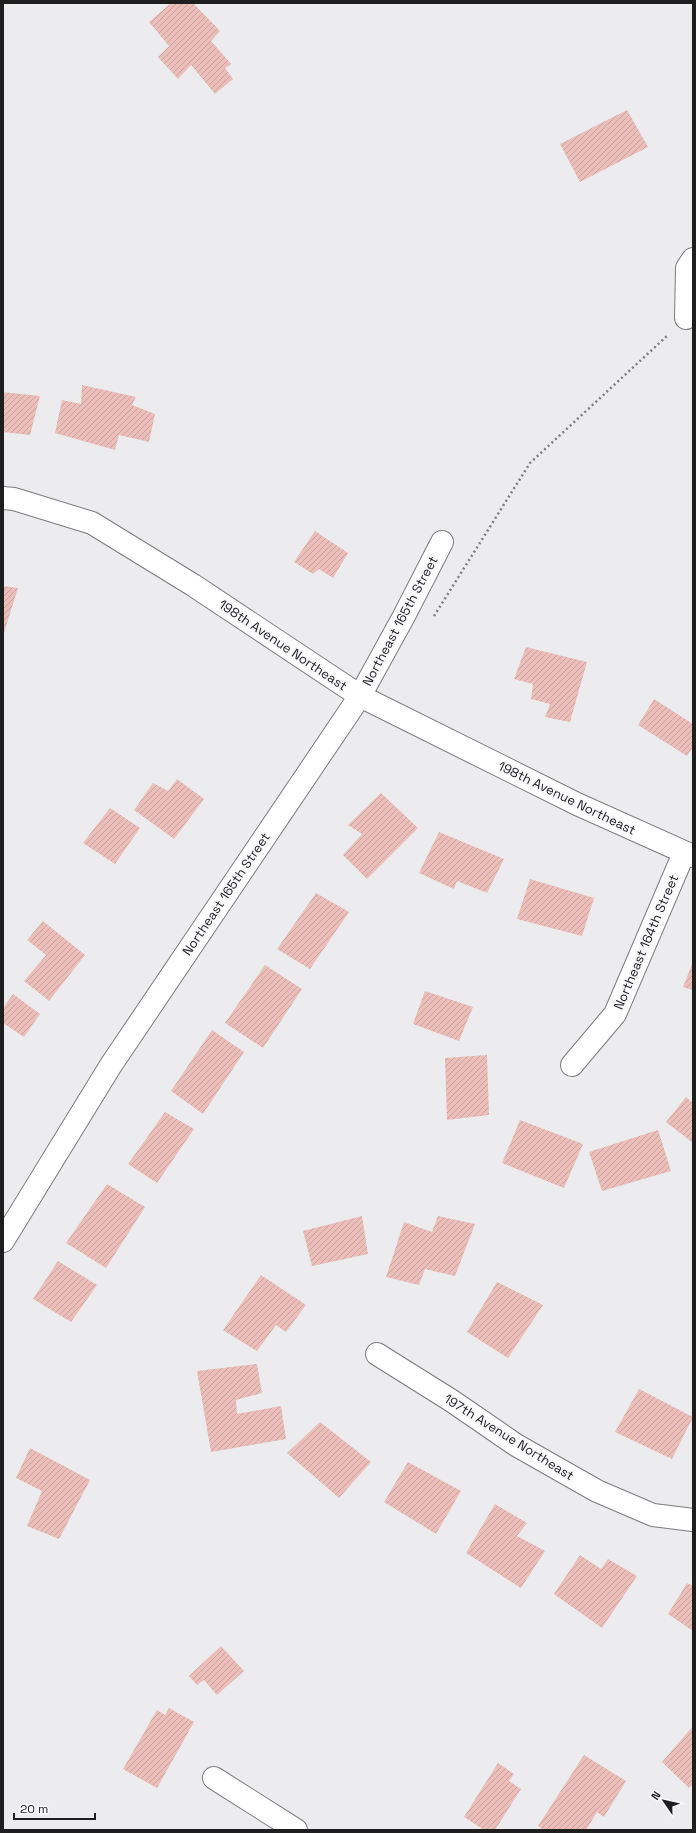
<svg xmlns="http://www.w3.org/2000/svg" width="696" height="1833" font-family="'Space Grotesk',sans-serif">
<style>
.building{fill:url(#building-hatch)}
.lines{fill:none;stroke-linecap:round;stroke-linejoin:round}
.street-casing{stroke:#7c7c7f;stroke-width:24}
.path{stroke:#7d7d7f;stroke-width:2.5;stroke-dasharray:2 3;stroke-linecap:butt}
.street{stroke:#fff;stroke-width:22}
.labels{text-anchor:middle;dominant-baseline:central;stroke-width:4;stroke-linejoin:round;paint-order:stroke}
.street-label{font-size:13px;fill:#1e1e1f;stroke:#f9f9fd}
</style>
<defs>
<pattern id="building-hatch" width="6" height="6" patternUnits="userSpaceOnUse"><rect width="6" height="6" fill="#ebbeba"/><path d="M-1 1l2-2M0 6l6-6M5 7l2-2" fill="none" stroke="#c9a39f"/></pattern>
</defs>
<rect width="100%" height="100%" fill="#ececef"/>
<!-- building -->
<g class="building">
<path d="M171,3H193L220,31L211,41L231,64L225,68L233,79L215,94L191,65L178,79L158,57L169,46L149,22Z"/>
<path d="M627,110L648,147L580,182L560,144Z"/>
<path d="M82,385L136,397L132,405L155,414L149,442L119,435L115,450L55,433L62,400L81,404Z"/>
<path d="M3,392L40,396L30,435L3,432Z"/>
<path d="M315,531L348,553L333,578L319,569L313,574L294,562Z"/>
<path d="M3,586L18,588L3,636Z"/>
<path d="M526,647L587,662L570,722L545,717L550,704L531,699L533,684L514,679Z"/>
<path d="M654,699L693,724V747L687,756L638,725Z"/>
<path d="M177,779L204,799L174,839L134,810L153,783L168,791Z"/>
<path d="M381,793L418,828L367,879L343,855L362,834L348,825Z"/>
<path d="M110,808L140,828L115,864L83,843Z"/>
<path d="M439,832L504,859L487,893L457,881L454,889L419,873Z"/>
<path d="M530,879L594,898L582,936L517,919Z"/>
<path d="M316,893L349,912L310,969L277,949Z"/>
<path d="M43,921L85,955L49,1001L24,981L46,955L27,940Z"/>
<path d="M693,962V990L683,987Z"/>
<path d="M265,965L302,989L263,1048L225,1023Z"/>
<path d="M425,991L473,1007L459,1041L413,1024Z"/>
<path d="M13,994L40,1014L24,1037L3,1023V1008Z"/>
<path d="M212,1030L244,1052L203,1114L171,1091Z"/>
<path d="M487,1055L489,1115L447,1120L445,1058Z"/>
<path d="M686,1097L693,1103V1143L666,1122Z"/>
<path d="M165,1112L194,1129L157,1183L128,1164Z"/>
<path d="M520,1120L583,1144L564,1188L502,1163Z"/>
<path d="M658,1130L671,1171L602,1191L589,1152Z"/>
<path d="M107,1184L145,1207L106,1268L66,1243Z"/>
<path d="M362,1216L368,1254L312,1266L303,1231Z"/>
<path d="M438,1216L475,1224L455,1276L425,1269L419,1285L386,1277L404,1222L432,1232Z"/>
<path d="M58,1261L97,1285L71,1322L33,1299Z"/>
<path d="M261,1275L306,1305L286,1332L276,1325L257,1351L223,1330Z"/>
<path d="M497,1282L543,1305L508,1358L467,1332Z"/>
<path d="M257,1364L262,1393L236,1400L237,1414L281,1406L286,1439L211,1452L197,1371Z"/>
<path d="M639,1389L693,1417L672,1459L615,1432Z"/>
<path d="M320,1422L371,1462L339,1498L287,1453Z"/>
<path d="M30,1448L90,1480L59,1539L27,1526L42,1491L16,1478Z"/>
<path d="M408,1462L461,1491L436,1534L384,1502Z"/>
<path d="M495,1504L527,1523L517,1536L545,1551L521,1588L466,1553Z"/>
<path d="M580,1555L601,1569L608,1559L637,1576L602,1628L554,1594Z"/>
<path d="M687,1583L693,1586V1631L668,1614Z"/>
<path d="M221,1646L244,1671L217,1695L204,1680L197,1685L189,1676Z"/>
<path d="M169,1708L194,1722L157,1788L123,1769L157,1710L165,1715Z"/>
<path d="M693,1726V1784L689,1788L662,1762Z"/>
<path d="M584,1755L626,1781L604,1817L597,1812L586,1830H544L538,1826Z"/>
<path d="M498,1763L514,1774L509,1781L521,1789L495,1830H484L464,1817Z"/>
</g>
<g class="lines">
<defs>
<g id="street">
<path d="M686,318L687,268L693,259"/>
<path d="M3,498L14,499L92,523L193,585L360,696L577,804L693,856"/>
<path d="M572,1065L615,1014L684,853"/>
<path d="M3,1241L111,1065L360,696L404,616L442,542"/>
<path d="M377,1354L452,1401L516,1445L597,1491L653,1515L693,1520"/>
<path d="M214,1778L296,1830"/>
</g>
</defs>
<!-- street casing -->
<use href="#street" class="street-casing"/>
<!-- path -->
<path class="path" d="M434,616L530,463L668,335"/>
<!-- street -->
<use href="#street" class="street"/>
</g>
<g class="labels">
<!-- street labels -->
<g class="street-label">
<text transform="translate(400 621) rotate(-62)">Northeast 165th Street</text>
<text transform="translate(283 645) rotate(34)">198th Avenue Northeast</text>
<text transform="translate(567 798) rotate(26)">198th Avenue Northeast</text>
<text transform="translate(226 894) rotate(-56)">Northeast 165th Street</text>
<text transform="translate(646 942) rotate(-67)">Northeast 164th Street</text>
<text transform="translate(509 1437) rotate(32)">197th Avenue Northeast</text>
</g>
</g>
<!-- border -->
<rect width="696" height="1833" fill="none" stroke="#1e1e1f" stroke-width="8"/>
<!-- north arrow -->
<g transform="translate(664 1801) rotate(304)" stroke="#f9f9fd" stroke-width="3" paint-order="stroke">
<path d="M0-3L7 15L0 10L-7 15Z" fill="#1e1e1f"/>
<text y="-6" font-size="11" font-weight="bold" text-anchor="middle" fill="#1e1e1f">N</text>
</g>
<!-- scale -->
<path d="M14 1813v6h81v-6" fill="none" stroke="#1e1e1f" stroke-width="2"/>
<text x="20" y="1813" font-size="12" fill="#1e1e1f" stroke="#f9f9fd" stroke-width="3" paint-order="stroke">20 m</text>
</svg>
